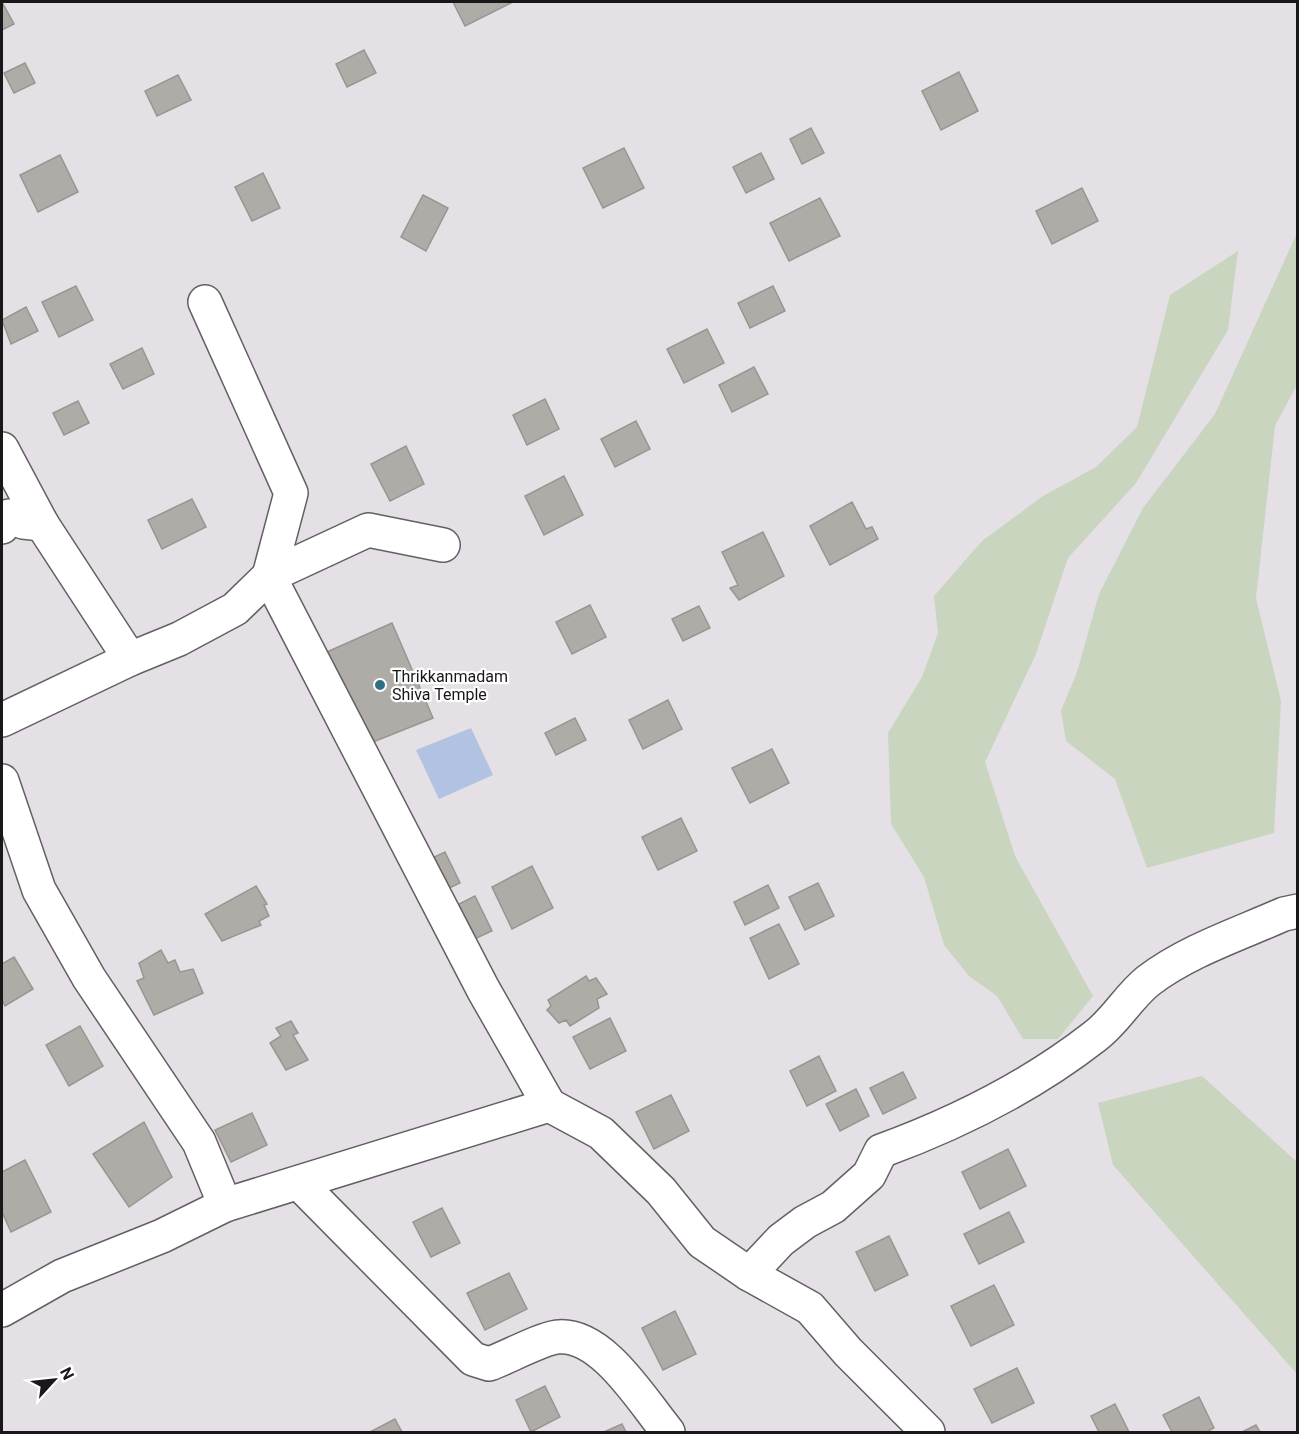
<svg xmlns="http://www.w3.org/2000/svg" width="1299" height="1434" font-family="Roboto,sans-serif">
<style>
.green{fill:#c9d5be}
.water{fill:#b1c2e2}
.building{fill:#afaba6;stroke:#999590;stroke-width:1.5}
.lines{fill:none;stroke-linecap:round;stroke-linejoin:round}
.minor-casing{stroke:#636064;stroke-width:36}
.minor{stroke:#fff;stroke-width:33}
.poi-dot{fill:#2f6f83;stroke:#fff;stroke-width:2}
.labels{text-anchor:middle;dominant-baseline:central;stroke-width:4.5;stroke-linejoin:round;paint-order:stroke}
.poi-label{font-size:16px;fill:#191719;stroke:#fff;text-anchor:start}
</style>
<rect width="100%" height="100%" fill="#e4e0e5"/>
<!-- green -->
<g class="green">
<path d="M1297,233V385L1275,426L1256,598L1281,701L1274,833L1147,868L1115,779L1066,741L1061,711L1077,672L1099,594L1143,508L1215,414Z"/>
<path d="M1238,251L1228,330L1136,483L1068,558L1036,654L985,762L1015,856L1093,996L1058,1039H1023L997,996L969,976L944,945L924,877L891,824L888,733L922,677L938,633L934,596L982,541L1043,496L1096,467L1137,427L1170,295Z"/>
<path d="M1202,1076L1297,1162V1374L1113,1165L1098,1103Z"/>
</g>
<!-- water -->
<path class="water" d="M471,728L493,775L439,799L416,750Z"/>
<!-- building -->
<g class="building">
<path d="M2,2L14,24L2,30Z"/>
<path d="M453,2H510L511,3L465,26Z"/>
<path d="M364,50L376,73L347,87L336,64Z"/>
<path d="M25,63L35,83L14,93L4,73Z"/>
<path d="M959,72L978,111L941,130L922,91Z"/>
<path d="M178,75L191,100L157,116L145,91Z"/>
<path d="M811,128L824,153L802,164L790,139Z"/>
<path d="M624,148L644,188L603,208L583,168Z"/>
<path d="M761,153L774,179L746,193L733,167Z"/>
<path d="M60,155L78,192L38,212L20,175Z"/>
<path d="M263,173L280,208L252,221L235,187Z"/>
<path d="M1082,188L1098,221L1052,244L1036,211Z"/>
<path d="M423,195L448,208L426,251L401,237Z"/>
<path d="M820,198L840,236L789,261L770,223Z"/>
<path d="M76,286L93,320L59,337L42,302Z"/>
<path d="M773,286L785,311L750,328L738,303Z"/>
<path d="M26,307L38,331L11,344L2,320Z"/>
<path d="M707,329L724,363L684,383L667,349Z"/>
<path d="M142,348L154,374L123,389L110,364Z"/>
<path d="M754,367L768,394L732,412L719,385Z"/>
<path d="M545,399L559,429L527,445L513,415Z"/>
<path d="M78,401L89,423L64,435L53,413Z"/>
<path d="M636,421L650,449L615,467L601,439Z"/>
<path d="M406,446L424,484L390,501L371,464Z"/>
<path d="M564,476L583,515L544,535L525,496Z"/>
<path d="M192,499L206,527L162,549L148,520Z"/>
<path d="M852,502L866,529L872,527L878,539L830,565L810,526Z"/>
<path d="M763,532L784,576L739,600L730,588L738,585L722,552Z"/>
<path d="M590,605L606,637L572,654L556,622Z"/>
<path d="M699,606L710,628L683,641L672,619Z"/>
<path d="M392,623L433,718L368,744L327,652Z"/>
<path d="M668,700L682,729L643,749L629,720Z"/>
<path d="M575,718L586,740L556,755L545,733Z"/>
<path d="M772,749L789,783L750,803L732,768Z"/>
<path d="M681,818L697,851L658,870L642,837Z"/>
<path d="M445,852L460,883L445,890L430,859Z"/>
<path d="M532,866L553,908L512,929L492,887Z"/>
<path d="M818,883L834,916L805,930L789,897Z"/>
<path d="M768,885L779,908L745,925L734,902Z"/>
<path d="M256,886L267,904L264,905L269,916L259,921L261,925L222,941L205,914Z"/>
<path d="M475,896L492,931L470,941L453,907Z"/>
<path d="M779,924L799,964L769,979L750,938Z"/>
<path d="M161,950L168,963L175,960L180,972L193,969L203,993L154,1015L137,981L144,978L139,963Z"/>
<path d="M14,957L33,989L5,1006L2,1000V964Z"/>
<path d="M586,976L589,981L596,978L607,994L597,999L599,1008L570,1026L566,1020L559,1023L547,1010L551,1006L548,1000Z"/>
<path d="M610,1018L626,1051L590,1069L573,1037Z"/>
<path d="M291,1021L298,1033L293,1035L308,1060L286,1070L270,1043L281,1036L276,1028Z"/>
<path d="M80,1026L103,1066L69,1086L46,1045Z"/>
<path d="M819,1056L836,1091L807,1106L790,1071Z"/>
<path d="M903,1072L916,1098L883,1114L870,1088Z"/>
<path d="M856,1089L869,1116L840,1131L826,1104Z"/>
<path d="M671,1095L689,1131L654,1149L636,1112Z"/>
<path d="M252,1113L267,1145L231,1162L215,1130Z"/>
<path d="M144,1122L172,1177L129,1207L93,1154Z"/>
<path d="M1008,1149L1026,1186L980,1209L962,1172Z"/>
<path d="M25,1160L51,1212L11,1232L2,1212V1172Z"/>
<path d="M442,1208L460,1243L431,1257L413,1222Z"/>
<path d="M1009,1212L1024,1242L979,1264L964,1234Z"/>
<path d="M889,1236L908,1275L875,1291L856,1252Z"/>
<path d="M509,1273L527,1309L485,1330L467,1293Z"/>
<path d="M994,1285L1014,1325L971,1346L951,1306Z"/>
<path d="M675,1311L696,1354L663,1370L642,1328Z"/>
<path d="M1017,1368L1034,1403L992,1423L974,1389Z"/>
<path d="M545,1386L560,1417L531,1432L516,1400Z"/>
<path d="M1199,1397L1214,1428L1206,1432H1172L1163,1415Z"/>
<path d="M1115,1404L1129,1432H1099L1091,1416Z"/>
<path d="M395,1419L402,1432H370Z"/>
<path d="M622,1424L626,1432H604Z"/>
<path d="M1256,1425L1260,1432H1242Z"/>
</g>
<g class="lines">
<defs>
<g id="minor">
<path d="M205,302L291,493L269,576L483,989L549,1105"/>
<path d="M2,449L42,524L23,522L9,516L2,527"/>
<path d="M42,524L130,659L179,639L235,609L269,576L368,530L443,545"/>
<path d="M2,720L130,659"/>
<path d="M2,781L39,890L89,978L199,1142L225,1205"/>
<path d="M299,1183L473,1359L489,1364C506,1358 541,1339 557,1337C602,1332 643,1402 668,1432"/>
<path d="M2,1310L62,1276L162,1236L225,1205L549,1105L601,1133L661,1191L702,1242L749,1274"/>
<path d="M928,1432L848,1352L810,1308L749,1274L781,1240L805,1222L833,1207L869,1175L881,1151C955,1124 1031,1086 1094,1037C1115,1022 1128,997 1148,981C1187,951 1239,934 1284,914L1298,911"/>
</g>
</defs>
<!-- minor casing -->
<use href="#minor" class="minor-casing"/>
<!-- minor -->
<use href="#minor" class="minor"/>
</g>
<!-- markers -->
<circle class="poi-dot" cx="380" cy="685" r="6"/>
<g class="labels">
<!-- poi labels -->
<g class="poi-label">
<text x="392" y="676">Thrikkanmadam<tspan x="392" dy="18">Shiva Temple</tspan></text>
</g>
</g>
<!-- border -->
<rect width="1299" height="1434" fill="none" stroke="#191719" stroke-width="6"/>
<!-- north arrow -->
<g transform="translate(54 1380) rotate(63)" stroke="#ffffff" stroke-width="4.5" paint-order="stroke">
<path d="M0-4.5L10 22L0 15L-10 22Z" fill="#191719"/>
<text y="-9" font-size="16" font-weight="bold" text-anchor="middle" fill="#191719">N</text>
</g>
</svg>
